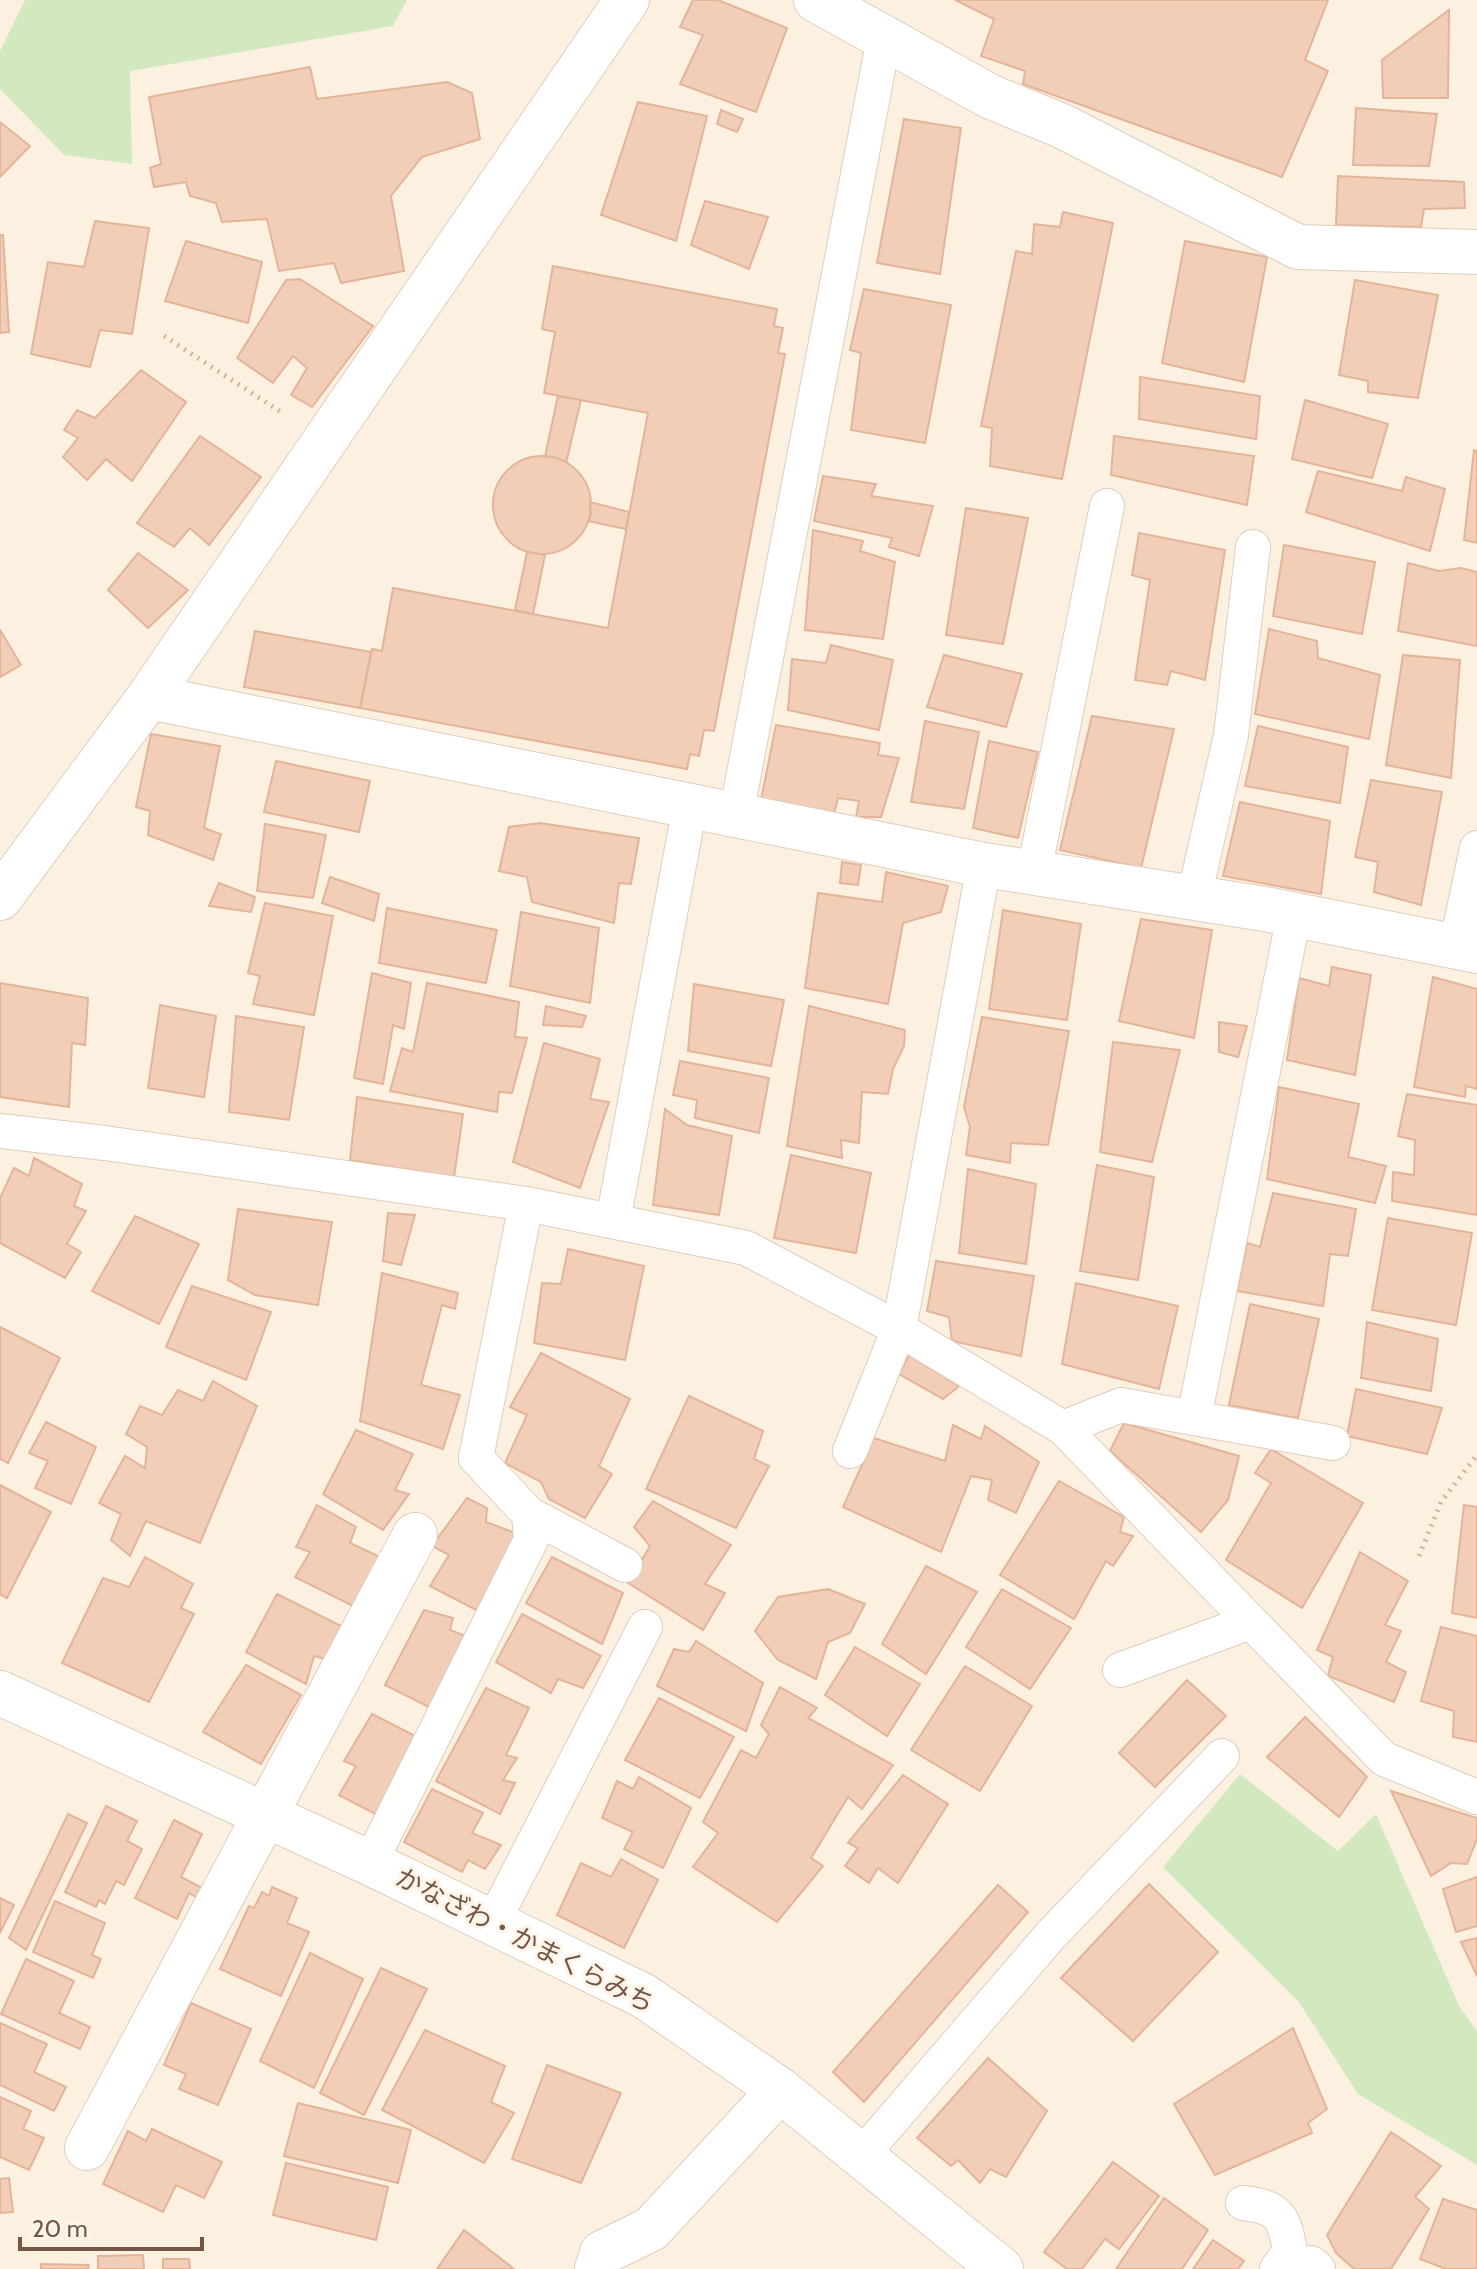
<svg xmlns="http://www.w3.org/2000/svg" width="1477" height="2269" font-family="Cabin,'Noto Sans JP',sans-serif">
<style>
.green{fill:#d2e9c0}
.building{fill:#f2ceb9;stroke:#e4b499;stroke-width:2}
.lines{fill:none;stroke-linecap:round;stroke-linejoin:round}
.service-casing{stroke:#e0cdbd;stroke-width:36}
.minor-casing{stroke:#e0cdbd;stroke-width:46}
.path{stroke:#d6b19c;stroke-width:5;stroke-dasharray:2 6;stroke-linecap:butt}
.service{stroke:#fff;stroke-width:34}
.minor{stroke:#fff;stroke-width:44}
.labels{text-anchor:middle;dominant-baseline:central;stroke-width:6;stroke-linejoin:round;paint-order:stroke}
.street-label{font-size:26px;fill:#735648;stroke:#fff5e7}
</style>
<rect width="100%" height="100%" fill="#fcf1e1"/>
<!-- green -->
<g class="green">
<path d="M25,0H407L393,26L130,71L132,164L64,155L0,89V51Z"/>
<path d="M1240,1774L1338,1851L1376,1814L1459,2006L1477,2031V2165L1358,2094L1298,2001L1163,1867Z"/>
</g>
<!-- building -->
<g class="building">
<path d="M693,0H718L787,28L756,112L680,84L703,35L680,27Z"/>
<path d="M955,0H1328L1305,60L1328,71L1282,177L1023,84L1025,71L981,56L994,19Z"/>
<path d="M1449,10L1448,98H1383L1382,60Z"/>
<path d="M310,67L317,99L447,82L472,93L480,139L422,157L391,196L404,271L341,283L334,263L279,271L267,219L222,222L216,203L190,196L186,182L154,187L150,168L161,164L149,97Z"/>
<path d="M638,102L707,116L676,241L601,215Z"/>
<path d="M1356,108L1437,114L1429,166L1353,165Z"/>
<path d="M721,110L743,119L737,132L717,124Z"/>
<path d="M904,119L961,128L940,274L877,263Z"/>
<path d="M0,122L30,146L0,177Z"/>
<path d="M1338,176L1464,182L1465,208L1424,209L1421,227L1336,225Z"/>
<path d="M705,201L768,217L749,269L691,245Z"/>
<path d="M1063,212L1113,223L1062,479L990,466L992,428L981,426L1016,251L1032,254L1034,224L1060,227Z"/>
<path d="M95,221L149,228L132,334L100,330L90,367L31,354L48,262L84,267Z"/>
<path d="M0,235H3L9,332L0,333Z"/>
<path d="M186,241L262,262L248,323L165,301Z"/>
<path d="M1185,241L1267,257L1244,382L1162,363Z"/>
<path d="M553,266L777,309L774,326L783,328L778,353L785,354L714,731L704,730L699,756L690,754L687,769L360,708L372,649L382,651L393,588L608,628L648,413L544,393L555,332L542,329Z"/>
<path d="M300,279L373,326L312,407L291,395L307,368L293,356L273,383L237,358L286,280Z"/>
<path d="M1355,280L1438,295L1418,398L1368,392V381L1339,375Z"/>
<path d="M864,289L951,305L925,443L851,430L861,353L850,350Z"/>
<path d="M141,370L186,402L132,481L106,459L87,480L63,457L78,438L64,430L77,410L95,418Z"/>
<path d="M1140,377L1260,396L1256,439L1139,419Z"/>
<path d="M558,396L581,400L566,463L545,456Z"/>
<path d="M1305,400L1388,424L1372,478L1292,459Z"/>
<path d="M200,436L261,477L209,545L190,528L174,547L137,523Z"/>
<path d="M1114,436L1254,456L1247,505L1111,475Z"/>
<path d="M1474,450L1477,451V543L1464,540Z"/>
<circle cx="542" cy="505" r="49"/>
<path d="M1318,471L1402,491L1406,477L1445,489L1430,551L1306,512Z"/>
<path d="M823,476L876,484L871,496L933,506L919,556L889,547L892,538L814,521Z"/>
<path d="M590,502L629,512L626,529L588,521L591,515Z"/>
<path d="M966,508L1028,518L1003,644L946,635Z"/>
<path d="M813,530L863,541L860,551L895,562L883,639L805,630Z"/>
<path d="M1139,533L1225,550L1205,680L1171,671L1167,685L1135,680L1150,580L1132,575Z"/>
<path d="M1284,545L1375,562L1362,634L1273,616Z"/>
<path d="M527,552L545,555L533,614L515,610Z"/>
<path d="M138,553L188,590L148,628L108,590Z"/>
<path d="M1408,563L1439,571L1461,568L1477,572V646L1398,631Z"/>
<path d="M1269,629L1317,641L1318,658L1380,675L1369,739L1255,714Z"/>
<path d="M0,630L21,665L0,677Z"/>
<path d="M255,631L371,652L360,708L244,687Z"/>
<path d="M831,645L893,660L879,730L788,710L792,659L826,663Z"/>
<path d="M944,655L1022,674L1006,727L927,707Z"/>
<path d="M1403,655L1460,660L1451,778L1386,765Z"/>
<path d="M1092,716L1174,729L1141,868L1060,850Z"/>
<path d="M925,721L979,732L964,809L911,802Z"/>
<path d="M776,725L880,743L878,755L899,758L881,817H856L859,801L838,798L834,814L761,800Z"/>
<path d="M1258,726L1348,747L1340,803L1245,786Z"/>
<path d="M151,734L220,746L204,828L221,834L213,860L148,835L150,811L136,807Z"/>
<path d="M989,741L1038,752L1018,838L973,828Z"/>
<path d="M276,761L370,781L359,832L264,812Z"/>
<path d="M1371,780L1442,792L1421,905L1374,892L1378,862L1355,857Z"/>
<path d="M1240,802L1330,821L1321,894L1223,876Z"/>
<path d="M540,823L639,838L631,884L619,883L614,923L532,902L527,877L499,871L509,827Z"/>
<path d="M265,824L326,835L313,898L257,891Z"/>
<path d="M842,862L861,865L858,885L840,883Z"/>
<path d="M886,872L948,886L941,912L903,923L888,1004L805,988L818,893L882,902Z"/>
<path d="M330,877L379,894L374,921L322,903Z"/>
<path d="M219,883L255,897L251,912L209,906Z"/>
<path d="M265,903L333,916L314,1015L253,1004L260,976L248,973Z"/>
<path d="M387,908L497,930L486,983L379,963Z"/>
<path d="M1003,910L1081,924L1067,1020L989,1009Z"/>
<path d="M521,912L599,928L590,1003L510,986Z"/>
<path d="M1141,919L1212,930L1194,1038L1119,1021Z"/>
<path d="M1332,967L1371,975L1355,1075L1287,1060L1299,978L1329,986Z"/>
<path d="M372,973L411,983L404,1029L393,1025L383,1084L354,1078Z"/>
<path d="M1433,977L1477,989V1089L1466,1086L1465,1097L1414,1087Z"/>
<path d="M0,983L88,998L85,1045L72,1043L69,1107L0,1097Z"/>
<path d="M427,983L519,1002L515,1037L527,1038L512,1093L499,1092L497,1112L390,1091L402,1048L413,1052Z"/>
<path d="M694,984L784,1000L771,1066L688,1051Z"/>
<path d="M160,1005L216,1016L204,1097L148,1088Z"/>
<path d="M546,1006L586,1016L582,1027L543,1025Z"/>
<path d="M809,1006L905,1030L904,1046L893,1069L888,1094L862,1092L859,1143L841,1140L842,1158L787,1146Z"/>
<path d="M236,1016L304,1027L289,1120L229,1112Z"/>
<path d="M982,1017L1069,1031L1048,1145L1011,1143L1010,1163L966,1155L970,1127L964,1107Z"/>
<path d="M1219,1022L1247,1026L1238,1057L1219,1052Z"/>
<path d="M1113,1042L1180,1050L1152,1162L1100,1152Z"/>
<path d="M544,1043L600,1059L590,1099L609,1102L580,1188L513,1162Z"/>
<path d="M680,1061L769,1078L759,1133L695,1118L697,1100L673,1095Z"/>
<path d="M1279,1087L1359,1104L1348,1157L1386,1166L1375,1203L1267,1179Z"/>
<path d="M1407,1094L1477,1105V1215L1392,1201L1393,1172L1414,1175L1415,1140L1398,1136Z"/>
<path d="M357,1097L463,1114L454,1177L350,1160Z"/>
<path d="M665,1109L687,1125L732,1136L719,1215L653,1205Z"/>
<path d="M791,1155L871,1173L856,1253L774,1238Z"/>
<path d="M34,1158L82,1184L74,1206L86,1211L67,1244L81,1252L65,1278L0,1243V1198L14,1168L29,1176Z"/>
<path d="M1097,1165L1154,1177L1138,1280L1080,1271Z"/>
<path d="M968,1169L1036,1184L1026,1264L959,1253Z"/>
<path d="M1273,1193L1356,1209L1348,1256L1330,1254L1323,1306L1237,1291L1247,1243L1260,1247Z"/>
<path d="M238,1209L332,1222L318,1305L255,1295L228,1280Z"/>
<path d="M388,1213L415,1215L401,1265L383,1261Z"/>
<path d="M135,1216L199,1244L159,1324L92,1291Z"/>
<path d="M1388,1218L1472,1233L1456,1325L1372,1310Z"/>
<path d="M568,1249L644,1266L625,1360L534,1343L542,1283L561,1284Z"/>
<path d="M936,1261L1034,1276L1021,1356L952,1341L949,1317L927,1311Z"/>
<path d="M382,1273L458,1293L455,1309L442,1305L421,1385L460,1395L443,1449L360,1421Z"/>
<path d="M1076,1283L1178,1306L1159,1389L1062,1364Z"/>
<path d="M192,1286L271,1312L246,1380L166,1347Z"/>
<path d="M1250,1304L1319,1319L1298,1418L1229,1405Z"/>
<path d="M1367,1322L1438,1339L1431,1391L1361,1378Z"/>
<path d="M0,1327L60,1358L8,1463L0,1459Z"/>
<path d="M541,1353L630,1399L599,1466L612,1474L585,1518L549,1499L541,1482L505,1463L527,1415L510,1407Z"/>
<path d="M909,1355L959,1386L943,1399L899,1374Z"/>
<path d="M213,1381L257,1406L200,1543L146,1521L130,1556L111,1540L121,1514L99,1503L125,1456L145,1468L147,1447L126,1434L140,1406L162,1415L178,1390L203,1401Z"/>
<path d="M1356,1389L1442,1408L1427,1454L1347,1436Z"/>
<path d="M689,1396L763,1431L754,1459L769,1466L736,1528L646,1489Z"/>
<path d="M46,1422L96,1447L71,1504L35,1488L48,1461L29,1453Z"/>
<path d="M1124,1423L1239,1456L1228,1500L1201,1532L1110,1451Z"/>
<path d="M953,1425L981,1439L985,1426L1039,1462L1016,1513L988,1500L992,1480L971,1476L941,1552L843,1507L874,1438L945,1461Z"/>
<path d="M356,1430L413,1454L395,1490L409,1494L383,1530L323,1494Z"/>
<path d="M1271,1449L1363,1503L1302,1608L1226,1560L1271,1483L1255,1473Z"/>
<path d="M1059,1481L1124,1517L1120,1532L1133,1536L1113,1566L1106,1561L1074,1619L1000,1575Z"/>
<path d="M0,1485L51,1512L7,1598L0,1594Z"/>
<path d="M467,1498L487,1508L486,1522L523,1536L478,1611L430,1586L449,1555L432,1546Z"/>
<path d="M653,1501L731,1545L705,1584L725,1593L703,1630L628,1583L650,1546L634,1527Z"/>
<path d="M317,1505L356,1527L350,1543L380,1557L355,1607L295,1577L310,1552L296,1547Z"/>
<path d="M1464,1505L1477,1507V1618L1452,1613Z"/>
<path d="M1360,1552L1408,1581L1385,1625L1401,1631L1386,1662L1406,1672L1394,1702L1328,1676L1333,1657L1317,1650Z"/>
<path d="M145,1557L193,1584L181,1608L194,1614L149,1702L62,1663L103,1578L129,1587Z"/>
<path d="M552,1557L623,1593L602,1644L526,1603Z"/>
<path d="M926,1566L977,1592L926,1674L882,1644Z"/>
<path d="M828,1589L865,1604L850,1633L828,1642L816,1679L778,1660L755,1631L778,1597Z"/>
<path d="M1002,1589L1071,1628L1030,1689L966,1647Z"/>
<path d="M277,1594L345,1628L329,1660L314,1656L306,1684L246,1652Z"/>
<path d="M424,1610L453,1618L450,1630L476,1640L435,1710L385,1685Z"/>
<path d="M522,1614L601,1656L583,1688L558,1679L551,1693L496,1662Z"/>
<path d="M1441,1627L1477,1636V1742L1453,1737L1454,1711L1421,1701Z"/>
<path d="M696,1641L763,1683L746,1731L657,1686L674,1649L689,1652Z"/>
<path d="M855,1647L920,1684L887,1736L825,1695Z"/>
<path d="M246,1665L301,1695L261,1764L203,1732Z"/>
<path d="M965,1666L1032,1706L980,1791L911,1750Z"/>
<path d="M1187,1680L1226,1716L1155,1787L1119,1753Z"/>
<path d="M780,1687L817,1708L808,1718L893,1765L862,1809L848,1797L811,1858L823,1866L777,1922L693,1867L718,1833L703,1822L741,1750L756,1758L769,1734L761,1725Z"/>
<path d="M486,1688L529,1708L506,1755L517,1758L503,1780L515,1783L500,1814L436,1781Z"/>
<path d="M659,1698L734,1737L700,1798L625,1760Z"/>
<path d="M372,1714L425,1741L383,1818L339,1795L356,1766L344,1761Z"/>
<path d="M1305,1717L1367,1777L1339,1817L1267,1757Z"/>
<path d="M903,1775L948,1804L898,1883L878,1868L869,1883L845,1866L858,1848L848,1843Z"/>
<path d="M639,1777L691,1808L663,1868L624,1849L633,1832L602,1818L617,1781L633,1789Z"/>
<path d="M432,1789L483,1813L472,1833L501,1845L485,1869L468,1860L462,1872L404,1842Z"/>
<path d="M1391,1791L1477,1818V1839L1467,1864L1451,1863L1431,1876Z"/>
<path d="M106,1806L137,1821L127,1841L142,1849L124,1885L116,1881L105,1904L99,1900L96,1907L65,1892Z"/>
<path d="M68,1814L87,1823L26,1950L9,1938Z"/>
<path d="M174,1820L202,1834L181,1877L206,1890L201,1900L189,1893L177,1919L135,1898Z"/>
<path d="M621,1859L658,1880L624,1948L557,1915L581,1863L611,1877Z"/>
<path d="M1477,1877V1926L1456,1932L1443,1889Z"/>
<path d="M1149,1884L1218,1952L1133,2041L1061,1978Z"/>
<path d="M998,1885L1028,1912L864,2102L833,2072Z"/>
<path d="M272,1887L297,1898L287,1923L309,1932L281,1996L220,1969L249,1906L254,1908L262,1892L269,1896Z"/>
<path d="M0,1898L14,1905L0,1933Z"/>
<path d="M55,1901L105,1923L92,1955L101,1959L93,1978L33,1952Z"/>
<path d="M1477,1938V1976L1461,1942Z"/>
<path d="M310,1953L363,1979L314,2088L260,2061Z"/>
<path d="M26,1959L74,1981L59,2013L90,2027L80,2049L1,2014Z"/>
<path d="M381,1968L427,1989L364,2115L320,2093Z"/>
<path d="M191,2003L251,2029L218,2105L179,2089L186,2074L164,2065Z"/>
<path d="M0,2023L47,2044L34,2072L66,2087L54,2111L0,2085Z"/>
<path d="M1293,2028L1327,2109L1308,2123L1312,2133L1215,2175L1174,2104Z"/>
<path d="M425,2030L505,2066L491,2102L514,2113L484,2163L382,2110Z"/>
<path d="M988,2058L1047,2111L1006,2177L990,2169L980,2183L958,2160L951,2166L917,2138Z"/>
<path d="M547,2065L621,2093L581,2183L512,2159Z"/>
<path d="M0,2097L31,2111L23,2129L44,2138L29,2170L0,2157Z"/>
<path d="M298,2103L411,2130L398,2183L284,2156Z"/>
<path d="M152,2129L222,2162L204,2198L176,2185L163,2212L103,2184L128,2131L146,2141Z"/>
<path d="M1391,2132L1441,2166L1415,2197L1429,2209L1391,2269H1354L1336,2253L1327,2235Z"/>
<path d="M1113,2162L1159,2196L1119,2249L1105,2239L1082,2269H1067L1044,2252Z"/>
<path d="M286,2163L388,2187L376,2240L273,2215Z"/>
<path d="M9,2178L13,2212L0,2213V2179Z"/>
<path d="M1164,2198L1208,2230L1182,2269H1116Z"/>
<path d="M1443,2199L1477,2210V2269H1446L1420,2259Z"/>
<path d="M464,2230L514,2269H437Z"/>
<path d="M1213,2240L1244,2261L1238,2269H1193Z"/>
<path d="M143,2255L144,2269H98V2256Z"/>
<path d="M163,2259H189L190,2269H163Z"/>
<path d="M41,2264L89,2265L88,2269H41Z"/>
</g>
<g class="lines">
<defs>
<g id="service">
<path d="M736,815L884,38"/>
<path d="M1034,872L1107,506"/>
<path d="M1194,897L1231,735L1253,547"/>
<path d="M1456,947L1477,848"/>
<path d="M0,1131L105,1143L526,1204L746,1248L899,1329L1063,1428L1384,1759L1477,1797"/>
<path d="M613,1221L690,806"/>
<path d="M1194,1418L1294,915"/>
<path d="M1063,1428L1121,1405L1333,1443"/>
<path d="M850,1451L899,1329L984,865"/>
<path d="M529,1514L625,1565"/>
<path d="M1120,1670L1250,1622"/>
<path d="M370,1863L531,1540L529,1514L476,1458L526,1204"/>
<path d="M493,1922L645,1627"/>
<path d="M861,2156L1050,1936L1222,1756"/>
<path d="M1243,2203C1279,2207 1284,2216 1290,2251L1277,2269"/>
<path d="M1307,2269L1311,2263L1318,2269"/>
</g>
<g id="minor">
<path d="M816,0L991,97L1062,126L1298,247L1477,252"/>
<path d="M149,697L984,865L1265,909L1477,951"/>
<path d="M0,898L149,697L627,0"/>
<path d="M0,1693L370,1863L644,1996L780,2090L1001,2269"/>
<path d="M87,2148L415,1535"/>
<path d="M597,2269L602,2253L651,2229L780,2090"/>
</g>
</defs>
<!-- service casing -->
<use href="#service" class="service-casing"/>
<!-- minor casing -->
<use href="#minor" class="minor-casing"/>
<!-- path -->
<g class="path">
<path d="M164,336L281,412"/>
<path d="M1419,1556L1441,1502L1477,1455"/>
</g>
<!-- service -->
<use href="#service" class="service"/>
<!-- minor -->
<use href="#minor" class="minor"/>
</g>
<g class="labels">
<!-- street labels -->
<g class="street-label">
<text transform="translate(525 1940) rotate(27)">かなざわ・かまくらみち</text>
</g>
</g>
<!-- scale -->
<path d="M20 2237v12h182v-12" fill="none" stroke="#735648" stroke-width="4"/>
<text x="32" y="2237" font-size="24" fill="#735648" stroke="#fff5e7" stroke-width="6" paint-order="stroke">20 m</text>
</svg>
